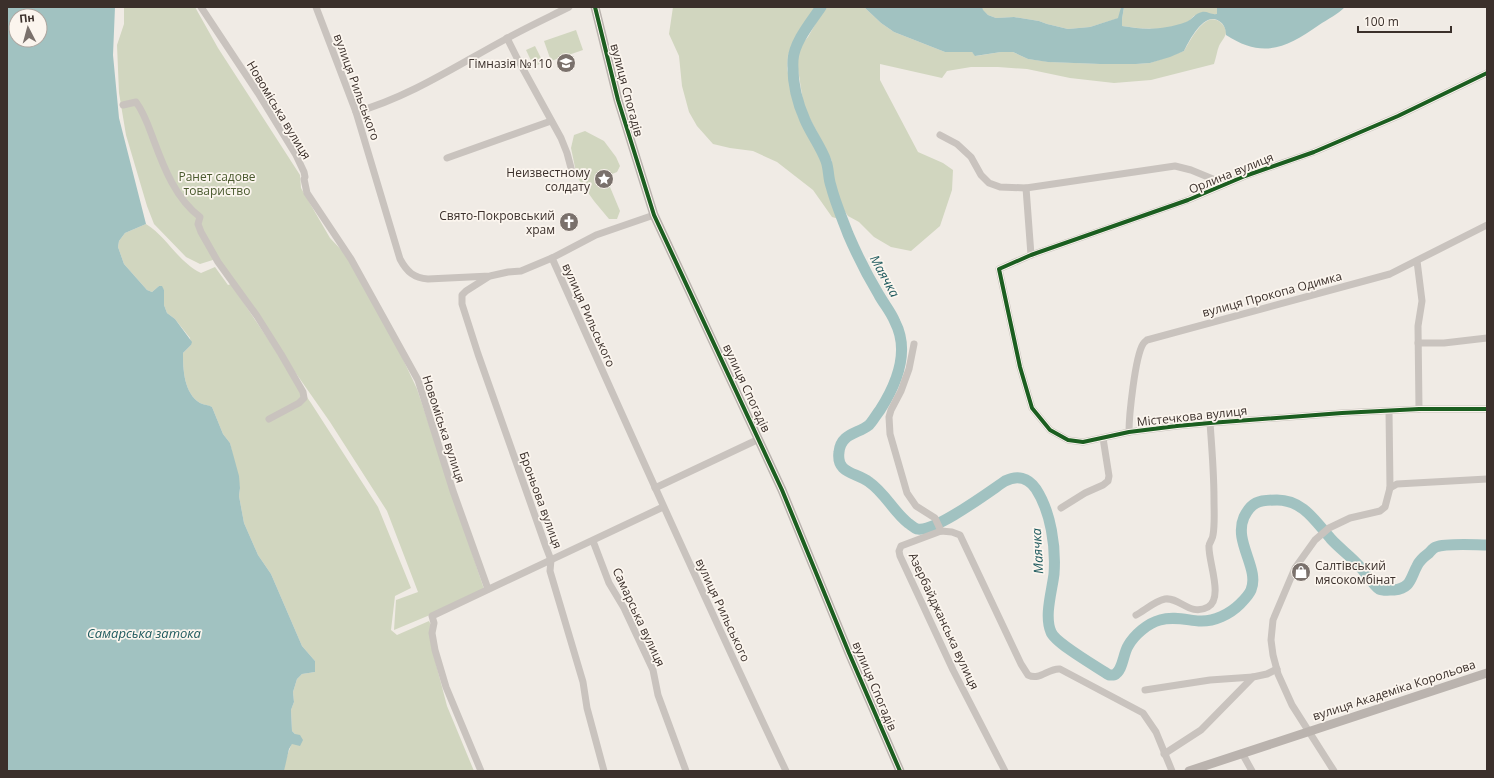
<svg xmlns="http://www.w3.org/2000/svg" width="1494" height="778" font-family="'Open Sans',sans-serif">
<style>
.green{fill:#d1d6bf}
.water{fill:#a1c2c1;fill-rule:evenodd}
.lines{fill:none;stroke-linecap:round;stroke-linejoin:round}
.river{stroke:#a1c2c1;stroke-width:11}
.street{stroke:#c9c3be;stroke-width:7}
.secondary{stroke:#bab3ae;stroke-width:9}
.cycleway-casing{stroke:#fbf5ee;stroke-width:6}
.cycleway{stroke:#1b5e20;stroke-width:4}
.labels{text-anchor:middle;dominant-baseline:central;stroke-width:3.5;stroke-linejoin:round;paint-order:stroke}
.poi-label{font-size:12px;fill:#3b302b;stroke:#fbf5ee;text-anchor:end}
.street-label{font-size:12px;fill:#3b302b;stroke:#fbf5ee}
.park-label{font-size:12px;fill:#4a5a2e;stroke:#fbf5ee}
.water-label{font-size:13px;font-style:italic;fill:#1f5a5e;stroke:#fbf5ee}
</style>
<rect width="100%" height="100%" fill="#f0ebe5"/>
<!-- green -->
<g class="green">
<path d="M124,7H195L218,48L300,175L301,188L330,238L347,256L402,357L417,389L485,592L394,630L396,600L418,592L387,511L330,422L216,259L200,264L186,257L154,224L147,206L126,135L119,93L117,45L124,24Z"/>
<path d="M673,7H817L793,44L788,55L787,68L792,93L798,116L817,148L824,169L833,205L839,219L832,217L813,190L777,162L753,151L730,148L713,144L697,126L689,112L682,86L679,56L669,34Z"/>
<path d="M825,7H864L881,23L894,32L945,52H972L976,56L1001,52H1013L1028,59L1050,62L1100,64H1136L1150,63L1184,51C1190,41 1205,10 1220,22C1223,24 1226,29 1226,32C1226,37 1221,41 1219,46C1217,51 1216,58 1214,64L1151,80L1114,83L1070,78L1027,69L998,67H971L947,71L942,78L880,64V80L918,152L943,163L953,170L952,190L940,226L911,251L891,247L874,237L859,222L848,216L841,206L832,179V161L804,107L797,63L800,46L808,37Z"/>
<path d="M982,7H1121L1119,18L1090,27L1068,29L1047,24L1039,21L1014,17L996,18L988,15L982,10Z"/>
<path d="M1124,7H1217V14C1210,15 1203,11 1196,15C1193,16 1191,19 1189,21C1170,32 1142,29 1122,26V19Z"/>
<path d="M576,30L583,50L551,61L544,41Z"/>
<path d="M535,46L543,62L534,67L526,50Z"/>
<path d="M585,131L604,141L616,157L620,166L617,172L612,174L605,169L599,172V179L610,187L620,211L617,219H609L594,201L577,177L571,148L574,135Z"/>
<path d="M146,224C167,237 178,262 201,273L215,267L228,285L231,284L284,363L286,367L311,403L378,507L411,588L395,596L391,630L397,635L429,621L431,625V645L447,706L474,771H284C284,760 292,745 295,734L292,731L291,710L294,702L293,692L297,679L302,674L315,672V661L302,646L271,574L258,555L244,523L239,496L240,488L230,443L223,434L212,407C208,405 204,405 200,403C184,393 183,370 183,353L191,345L190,338L175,319L167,313L164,305V290L159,286L152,292L147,290L124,264L118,247L119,241L125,233Z"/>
</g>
<!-- water -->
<g class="water">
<path d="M7,7H115L113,55L119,118L146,224L125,233L119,241L118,247L124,264L147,290L152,292L159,286H162L164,290V305L167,313L175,319L192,342L191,345L183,353C183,370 184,393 200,403C204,405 209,405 212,407L223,434L230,443L239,476L240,488L239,496L244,523L258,555L271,574L302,646L315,661V672L302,674L297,679L293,692L294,702L291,710L292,731L295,734L300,735L303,740L300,746L292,744L289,749L284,771H7ZM16,16H40V40H16Z"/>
<path d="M864,7H982L983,10L988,15L996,18L1014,17L1039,21L1047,24L1068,29L1090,27L1118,18L1121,7H1124L1122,19V26C1146,30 1163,30 1186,22C1192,20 1195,13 1202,12C1207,11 1211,15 1217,14V7H1345C1338,14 1328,19 1319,25C1286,48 1263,59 1226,35C1226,29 1224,24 1219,21C1204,11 1189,41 1184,51L1170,57L1150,63L1136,64H1100L1048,62L1028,59L1013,52H1001L975,56L972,52H945L894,32L881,23Z"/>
</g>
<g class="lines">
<!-- river -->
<path class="river" d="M821,7C811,22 794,42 793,60C792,80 797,102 805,120C811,134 821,147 826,161C829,169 828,178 831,186C835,202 842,218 848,234C857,255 867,275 879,295C884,304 891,312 895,322C910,351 896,385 880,410C876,415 873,421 869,425C858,434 841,433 839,452C836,474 856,472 869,482C885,493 893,511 908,523C911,525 914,528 917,529C934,533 990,491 1005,481C1017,475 1028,477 1036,489C1051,512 1056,547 1054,574C1052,591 1044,616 1051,632C1055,643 1097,667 1109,675H1114C1123,671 1123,654 1128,646C1134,635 1148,623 1160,620C1173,616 1187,620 1199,621C1214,622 1230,614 1240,604C1244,600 1249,595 1251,590C1260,568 1233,542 1244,517C1247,511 1250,506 1256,503C1262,500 1270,500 1277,500C1303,500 1315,521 1331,539C1340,549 1352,557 1361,568C1366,573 1373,585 1379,589C1383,591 1389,590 1394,590C1411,588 1410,579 1417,566C1419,561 1425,556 1429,553C1431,551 1433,548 1436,547C1446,543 1475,545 1487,545"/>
<!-- street -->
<g class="street">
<path d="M201,7L258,93L296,155L304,172L305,177L304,179L307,193L351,259L418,380L453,491L488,589"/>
<path d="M316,7L356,112L400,259C407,272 414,278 428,279L490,276L508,272L521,271L552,258L596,235L654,215"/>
<path d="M507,38L517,58L561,138L567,153L571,168"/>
<path d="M1487,73L1398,116L1314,152L1245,176L1188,200L1031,255L999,269L1020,367L1032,408L1050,430L1068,440L1083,442L1129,432L1177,426L1210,423L1342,413L1419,409H1487"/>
<path d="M123,105L136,102C145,114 149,128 154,141C164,168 176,199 200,217L198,224L201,232L218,262L257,316L281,354L303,392L304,398L299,403L269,419"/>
<path d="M356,112C409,97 456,66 504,40C525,28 547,18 569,7"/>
<path d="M940,135L957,144L971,157L981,175L989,183L1000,187L1026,188L1175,166L1191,170L1225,184"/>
<path d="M447,158L551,121"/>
<path d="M1026,188L1031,255"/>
<path d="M552,258C629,430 705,601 786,771"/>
<path d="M1417,261L1422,301L1418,326L1419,409"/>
<path d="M488,277L466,291L462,295V304L478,354L546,547L551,560L550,571L583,682L587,708L604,771"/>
<path d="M1418,343H1444L1487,338"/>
<path d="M914,344L909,369L901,391L891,410L889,417L890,434L907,493L916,506L935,518L941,531"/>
<path d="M1129,432C1129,416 1135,357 1143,344C1144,342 1146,341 1147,340L1390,274L1487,225"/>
<path d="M655,488L759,439"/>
<path d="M1390,488L1397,484L1487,479"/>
<path d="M1061,508L1085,493L1103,485L1108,481L1109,476L1103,438"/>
<path d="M593,541L609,583L624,608L653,670L658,695L686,771"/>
<path d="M1136,615C1145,610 1155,601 1165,599C1180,597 1190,617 1208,607C1224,598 1208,561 1209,546C1209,543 1213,539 1213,535C1215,524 1214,511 1214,499C1214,474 1212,449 1210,423"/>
<path d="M1145,690L1210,680L1253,677"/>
<path d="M1242,753L1252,771"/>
<path d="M1164,754L1201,730L1253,677L1267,674L1277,669"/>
<path d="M481,771L446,687L435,650L432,633L434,623L432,616L663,507"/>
<path d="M1005,771L953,670L900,556L899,551L901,546L941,531L952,532L960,535L1021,664L1028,675C1040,681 1048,668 1060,669L1143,713L1156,732L1172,771"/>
<path d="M1334,771L1292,705L1278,674L1273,655L1271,640L1273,620L1295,568L1315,540L1329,528L1350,518L1380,511L1385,507L1390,488L1389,411"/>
</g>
<!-- secondary -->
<g class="secondary">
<path d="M595,7L618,100L654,215L782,490L849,653L900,771"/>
<path d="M1189,771L1487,673"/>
</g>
<defs>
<g id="cycleway">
<path d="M595,7L618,100L654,215L782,490L849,653L900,771"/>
<path d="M1487,73L1398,116L1314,152L1245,176L1188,200L1031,255L999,269L1020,367L1032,408L1050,430L1068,440L1083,442L1129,432L1177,426L1210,423L1342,413L1419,409H1487"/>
</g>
</defs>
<!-- cycleway casing -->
<use href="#cycleway" class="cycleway-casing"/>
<!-- cycleway -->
<use href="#cycleway" class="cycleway"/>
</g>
<!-- icons -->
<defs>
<symbol id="school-disc" viewBox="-11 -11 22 22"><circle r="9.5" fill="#7a716c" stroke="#fbf5ee"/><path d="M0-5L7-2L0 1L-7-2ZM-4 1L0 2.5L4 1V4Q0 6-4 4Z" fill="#fff"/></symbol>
<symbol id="sight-disc" viewBox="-11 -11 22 22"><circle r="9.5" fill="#7a716c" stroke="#fbf5ee"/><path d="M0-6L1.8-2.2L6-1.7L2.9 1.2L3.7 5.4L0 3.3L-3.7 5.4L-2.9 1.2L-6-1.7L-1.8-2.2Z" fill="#fff"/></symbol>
<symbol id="church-disc" viewBox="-11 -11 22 22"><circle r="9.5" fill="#7a716c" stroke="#fbf5ee"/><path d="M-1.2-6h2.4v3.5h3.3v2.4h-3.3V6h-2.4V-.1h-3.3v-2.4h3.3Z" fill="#fff"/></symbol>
<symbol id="shop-disc" viewBox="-11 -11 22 22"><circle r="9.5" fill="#7a716c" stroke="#fbf5ee"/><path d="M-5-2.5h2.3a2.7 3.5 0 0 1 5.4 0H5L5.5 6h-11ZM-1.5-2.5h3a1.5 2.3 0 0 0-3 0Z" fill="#fff"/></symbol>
</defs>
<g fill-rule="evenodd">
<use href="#school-disc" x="555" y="52" width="22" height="22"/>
<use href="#sight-disc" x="593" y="168" width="22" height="22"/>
<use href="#church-disc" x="558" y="211" width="22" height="22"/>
<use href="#shop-disc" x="1290" y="561" width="22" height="22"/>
</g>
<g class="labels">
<!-- poi labels -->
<g class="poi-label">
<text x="552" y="63">Гімназія №110</text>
<text x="590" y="172">Неизвестному<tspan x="590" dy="14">солдату</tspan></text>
<text x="555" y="215">Свято-Покровський<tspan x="555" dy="14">храм</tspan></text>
<text x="1315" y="565" text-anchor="start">Салтівський<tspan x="1315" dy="14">мясокомбінат</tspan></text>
</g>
<!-- street labels -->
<g class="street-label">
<text transform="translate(357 87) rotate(70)">вулиця Рильського</text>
<text transform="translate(627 90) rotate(75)">вулиця Спогадів</text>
<text transform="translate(279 110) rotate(59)">Новоміська вулиця</text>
<text transform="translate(1231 173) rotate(-22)">Орлина вулиця</text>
<text transform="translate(1272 294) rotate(-15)">вулиця Прокопа Одимка</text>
<text transform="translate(589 315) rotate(66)">вулиця Рильського</text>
<text transform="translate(747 388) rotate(65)">вулиця Спогадів</text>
<text transform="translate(1192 416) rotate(-6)">Містечкова вулиця</text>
<text transform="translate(444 429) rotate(72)">Новоміська вулиця</text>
<text transform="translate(541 500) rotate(70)">Броньова вулиця</text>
<text transform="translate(723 610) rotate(65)">вулиця Рильського</text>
<text transform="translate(639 617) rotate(65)">Самарська вулиця</text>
<text transform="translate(944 621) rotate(65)">Азербайджанська вулиця</text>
<text transform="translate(875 686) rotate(67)">вулиця Спогадів</text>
<text transform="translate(1394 690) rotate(-18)">вулиця Академіка Корольова</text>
</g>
<!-- park labels -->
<g class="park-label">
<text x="217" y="176">Ранет садове<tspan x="217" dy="14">товариство</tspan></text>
</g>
<!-- water labels -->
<g class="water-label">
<text transform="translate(885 276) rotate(61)">Маячка</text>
<text transform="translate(1037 551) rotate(-93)">Маячка</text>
<text x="144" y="633">Самарська затока</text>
</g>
</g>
<!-- border -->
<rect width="1494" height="778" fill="none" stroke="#3b302b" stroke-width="16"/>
<!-- north arrow -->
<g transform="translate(28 28) rotate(354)"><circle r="19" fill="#fbf5ee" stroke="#aea6a0"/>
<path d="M0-3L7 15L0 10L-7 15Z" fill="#7a716c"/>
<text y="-6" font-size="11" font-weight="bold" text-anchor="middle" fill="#3b302b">Пн</text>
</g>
<!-- scale -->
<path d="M1358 26v6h93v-6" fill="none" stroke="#3b302b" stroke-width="2"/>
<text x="1364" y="26" font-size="12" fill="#3b302b" stroke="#fbf5ee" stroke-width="3" paint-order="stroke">100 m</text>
</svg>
